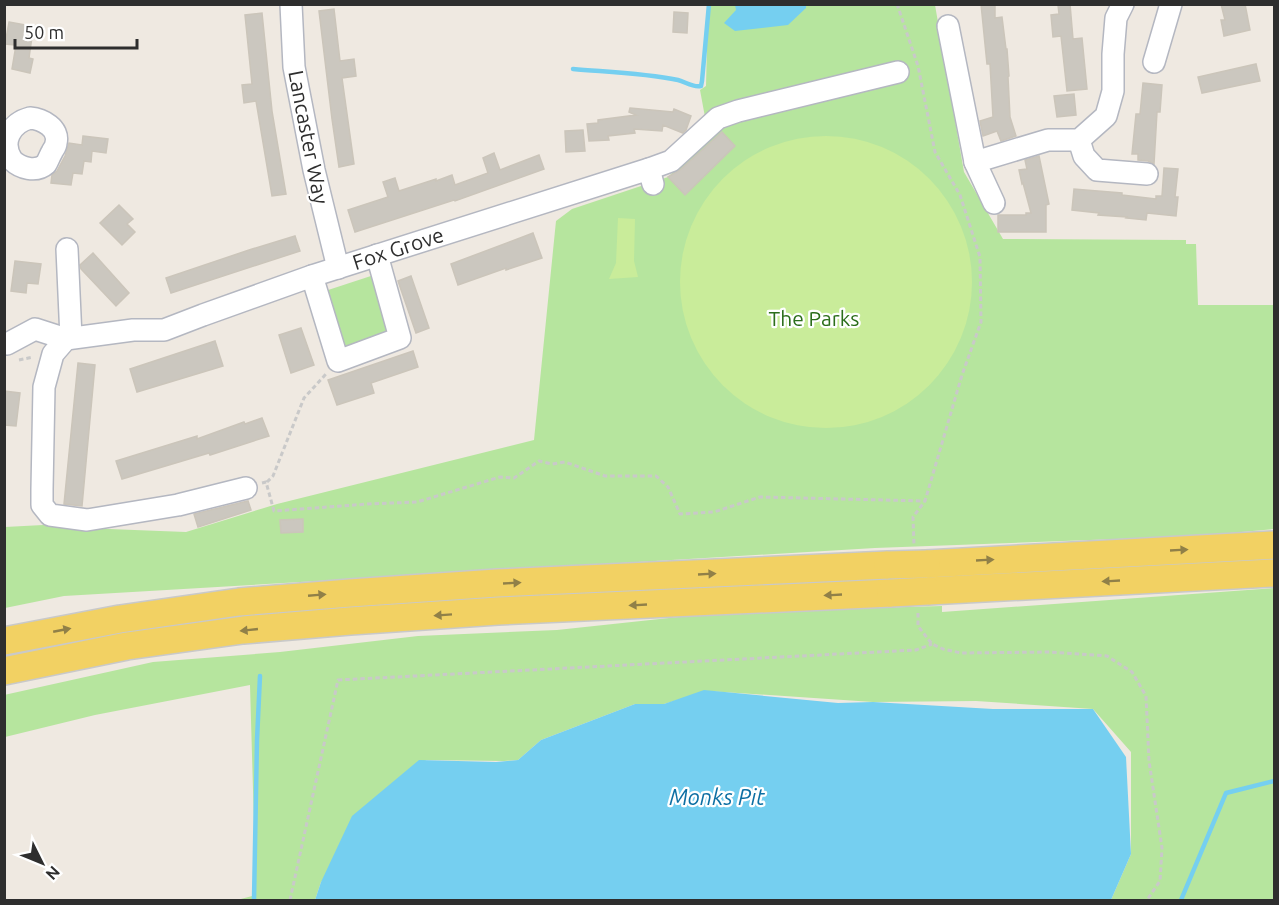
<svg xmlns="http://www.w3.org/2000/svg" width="1279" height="905" font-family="Ubuntu,sans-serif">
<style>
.green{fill:#b6e59e}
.pitch{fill:#c9ec9a}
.water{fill:#75cff0}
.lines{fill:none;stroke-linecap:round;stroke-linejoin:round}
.stream{stroke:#75cff0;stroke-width:4.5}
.building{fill:#cbc7bf;stroke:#cbc5ba;stroke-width:1.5}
.minor-casing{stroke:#b4b7c1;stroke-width:24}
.major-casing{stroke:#c9c9c9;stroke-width:30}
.path{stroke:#c9c9c9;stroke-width:3;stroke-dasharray:4.5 3;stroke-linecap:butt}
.minor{stroke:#fff;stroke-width:21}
.major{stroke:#f2d163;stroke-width:27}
.major-bridge-casing{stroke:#c9c9c9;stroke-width:30;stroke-linecap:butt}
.major-bridge{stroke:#f2d163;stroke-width:27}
.oneway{fill:#908048}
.labels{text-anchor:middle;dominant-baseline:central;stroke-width:4.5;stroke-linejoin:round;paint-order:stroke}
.street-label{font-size:21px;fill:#2e2e2e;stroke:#fff}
.park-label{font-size:21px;fill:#2c6e1b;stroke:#fff}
.water-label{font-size:22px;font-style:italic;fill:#0d6fa3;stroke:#fff}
</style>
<rect width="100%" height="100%" fill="#efe9e1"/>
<!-- green -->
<g class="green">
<path d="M708,5H935L964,172L1003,239L1186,240V244H1196L1198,305H1274V529L1197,536L875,548L64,596L5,608V527L43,525L83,528L186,532L277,504L534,440L556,221L572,209L668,177L718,129L705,117L700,90L706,86Z"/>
<path d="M377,274L396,337L341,356L319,293Z"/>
<path d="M1274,588V900H1111L1131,854V752L1093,709L976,701L873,702L708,691L664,704H635L541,740L518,760L504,761L426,760L321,882L315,900H237L256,895L250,685L95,715L5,737L4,695L153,662L280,652L418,636L557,630L725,612L942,606V612Z"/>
</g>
<!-- pitch -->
<g class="pitch">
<circle cx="826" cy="282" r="146"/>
<path d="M618,218L635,219L634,261L638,277L609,279L616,263Z"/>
</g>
<!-- water -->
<g class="water">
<path d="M735,5V4L806,5V8L788,25L735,31L724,23L736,10Z"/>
<path d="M704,690L838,703L873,702L993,709H1093L1126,757L1131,854L1111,900H315L321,882L352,816L419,760L496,762L518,760L541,740L635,704H664Z"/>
</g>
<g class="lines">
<!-- stream -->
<g class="stream">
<path d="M573,69C608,72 644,73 678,80C686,82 693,88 701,86L702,81L709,4"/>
<path d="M254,900L257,740L260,676"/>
<path d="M1181,900L1226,793L1274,781"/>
</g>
</g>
<!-- building -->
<g class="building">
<path d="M981,4H995V18L1002,17L1006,49H1007L1009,76L1008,77L1010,117L1016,136L1001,141L997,131L983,136L980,121L993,117L990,64H987Z"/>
<path d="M1070,4L1073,39L1082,38L1087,89L1067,91L1061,36L1053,37L1051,15L1059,14L1058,5Z"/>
<path d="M1221,4H1245L1250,30L1224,36L1221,20H1225Z"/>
<path d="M334,9L340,61L354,59L356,76L342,78L354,164L339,167L332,119L319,11Z"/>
<path d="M674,12L688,13L687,33L673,32Z"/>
<path d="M262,13L272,111L286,194L272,196L256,101L244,103L242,85L252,84L245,15Z"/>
<path d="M9,22L26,25L24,36L32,37L29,58L33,59L30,73L12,69L16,45L5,44Z"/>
<path d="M1256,64L1260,81L1202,93L1198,77Z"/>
<path d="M1143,83L1162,85L1160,112H1157L1154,164L1148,161L1138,160V154H1132L1136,114H1140Z"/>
<path d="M1074,94L1076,115L1057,117L1054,96Z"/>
<path d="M630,108L673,112L674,109L691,116L686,130L683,133L663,125L662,131L634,129L635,133L608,136L609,140L589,141L587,124L598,123V120L636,115L629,112Z"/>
<path d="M583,130L585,151L566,152L565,131Z"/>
<path d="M722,132L735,146L685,195L668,177L680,170Z"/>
<path d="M83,136L108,139L106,153L92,151L91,162L84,161L82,174L73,173L71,185L51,183L52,175L57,171L65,156L69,143L82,145Z"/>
<path d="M494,153L500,170L539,155L544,169L455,201L454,200L355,232L348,210L388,197L383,182L395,178L399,191L436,179V181L452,175L455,185L488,173L483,158Z"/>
<path d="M1039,156L1049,204L1046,205V232H998V215H1026V213H1031L1023,183L1022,184L1019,170L1027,169L1025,160Z"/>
<path d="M1164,168L1178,169L1175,197H1178L1176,216L1147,213L1146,220L1126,218L1127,217L1098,215L1099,213L1072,210L1074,189L1122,193V195L1156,199V196H1162Z"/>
<path d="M119,205L133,219L127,224L135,232L122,245L100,223Z"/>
<path d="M533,233L542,258L506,270V268L458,285L451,264Z"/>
<path d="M295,236L300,251L171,293L166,278L249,250Z"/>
<path d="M93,253L129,293L116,306L81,269L80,265Z"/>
<path d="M15,261L41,264L38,284L27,283L26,293L11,291Z"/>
<path d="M411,276L429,328L416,333L398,281Z"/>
<path d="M301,328L314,365L291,373L279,335Z"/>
<path d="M215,341L223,366L137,392L130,369Z"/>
<path d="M413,351L418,367L371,383L374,393L337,405L328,380Z"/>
<path d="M78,363L95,365L82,506L64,504Z"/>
<path d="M4,391L20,393L16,426L4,425Z"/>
<path d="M262,418L269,436L210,455L209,453L122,479L116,461L197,436V439L244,422L245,424Z"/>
<path d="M248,501L251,510L198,527L194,514Z"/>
<path d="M303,519V532L281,533L280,520Z"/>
</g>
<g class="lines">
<defs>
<g id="minor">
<path d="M291,4L294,67L314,170L338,268"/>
<path d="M948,26L975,162L994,203"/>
<path d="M1154,62L1171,4"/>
<path d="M30,118C42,119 60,128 56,143C56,147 53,149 52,152C50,155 48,161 46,164C36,173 20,168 12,160C0,142 11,123 30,118Z"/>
<path d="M1079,140L1084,156L1097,170L1147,174"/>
<path d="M975,162L1048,140H1079L1106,116L1113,91V54L1116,18L1123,4"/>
<path d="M649,169L671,161L718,118L738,111L898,72"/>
<path d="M67,249L71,338"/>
<path d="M312,276L338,361L400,338L377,255"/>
<path d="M7,344L35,329L66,339"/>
<path d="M246,488L178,505L87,520L50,515L42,505V489L44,387L53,354L66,339L133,330H164L203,315L312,276L649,169L653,184"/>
</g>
<g id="major">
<path d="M926,564L1274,545"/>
<path d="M928,591L1274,573"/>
<path d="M4,641L120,619L239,602L350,593L497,583L888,565"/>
<path d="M4,671L127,646L243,630L350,621L498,611L891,593"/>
</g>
</defs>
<!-- minor casing -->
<use href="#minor" class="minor-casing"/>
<!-- major casing -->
<use href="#major" class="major-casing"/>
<!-- path -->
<g class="path">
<path d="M897,4L918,66L935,152L960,195L980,257L981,322L962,375L925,501L913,517L914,545"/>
<path d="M19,360L33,357"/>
<path d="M267,482L273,476L304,398L326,374"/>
<path d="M262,483L266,482L274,511L368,504L417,502L500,477L514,478L539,461L552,464L565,462L605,476H656L668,487L680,514L714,512L760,497L925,501"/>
<path d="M918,613V626L932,644L943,649L961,653L1050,652L1107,656L1132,672L1146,696L1149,761L1162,848L1160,881L1147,900"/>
<path d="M290,900L338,680L916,650L932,644"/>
</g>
<!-- minor -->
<use href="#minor" class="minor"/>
<!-- major -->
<use href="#major" class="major"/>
<defs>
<g id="major-bridge">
<path d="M888,565L926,564"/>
<path d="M891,593L928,591"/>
</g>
</defs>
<!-- major-bridge casing -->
<use href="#major-bridge" class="major-bridge-casing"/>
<!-- major-bridge -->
<use href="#major-bridge" class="major-bridge"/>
</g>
<!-- one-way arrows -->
<defs><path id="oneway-solid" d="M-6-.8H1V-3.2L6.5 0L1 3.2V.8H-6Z" transform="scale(1.5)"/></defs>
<g class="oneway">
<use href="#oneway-solid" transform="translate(1179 550) rotate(-3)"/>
<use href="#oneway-solid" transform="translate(985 560) rotate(-3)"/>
<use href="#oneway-solid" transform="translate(707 574) rotate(-3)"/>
<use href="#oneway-solid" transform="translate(1111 581) rotate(177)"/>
<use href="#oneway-solid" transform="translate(512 583) rotate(-3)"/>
<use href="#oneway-solid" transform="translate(317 595) rotate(-5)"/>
<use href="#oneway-solid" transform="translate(833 595) rotate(177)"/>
<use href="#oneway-solid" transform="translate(638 605) rotate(177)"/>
<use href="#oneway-solid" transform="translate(443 615) rotate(176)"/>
<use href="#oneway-solid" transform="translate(62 630) rotate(-11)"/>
<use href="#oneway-solid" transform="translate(249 630) rotate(174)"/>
</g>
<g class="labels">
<!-- street labels -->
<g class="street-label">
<text transform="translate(309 137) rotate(79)">Lancaster Way</text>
<text transform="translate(398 248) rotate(-18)">Fox Grove</text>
</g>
<!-- park labels -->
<g class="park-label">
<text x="814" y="318">The Parks</text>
</g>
<!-- water labels -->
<g class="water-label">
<text x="717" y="796">Monks Pit</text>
</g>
</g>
<!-- border -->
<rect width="1279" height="905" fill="none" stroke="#2e2e2e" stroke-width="12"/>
<!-- north arrow -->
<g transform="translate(42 863) rotate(133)" stroke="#ffffff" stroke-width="4.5" paint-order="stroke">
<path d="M0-4.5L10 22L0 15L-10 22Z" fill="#2e2e2e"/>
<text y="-9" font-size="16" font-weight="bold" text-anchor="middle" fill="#2e2e2e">N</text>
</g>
<!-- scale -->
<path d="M15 39v9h122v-9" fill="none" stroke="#2e2e2e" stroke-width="3"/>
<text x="24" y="39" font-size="18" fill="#2e2e2e" stroke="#ffffff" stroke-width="4.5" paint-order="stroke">50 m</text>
</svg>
